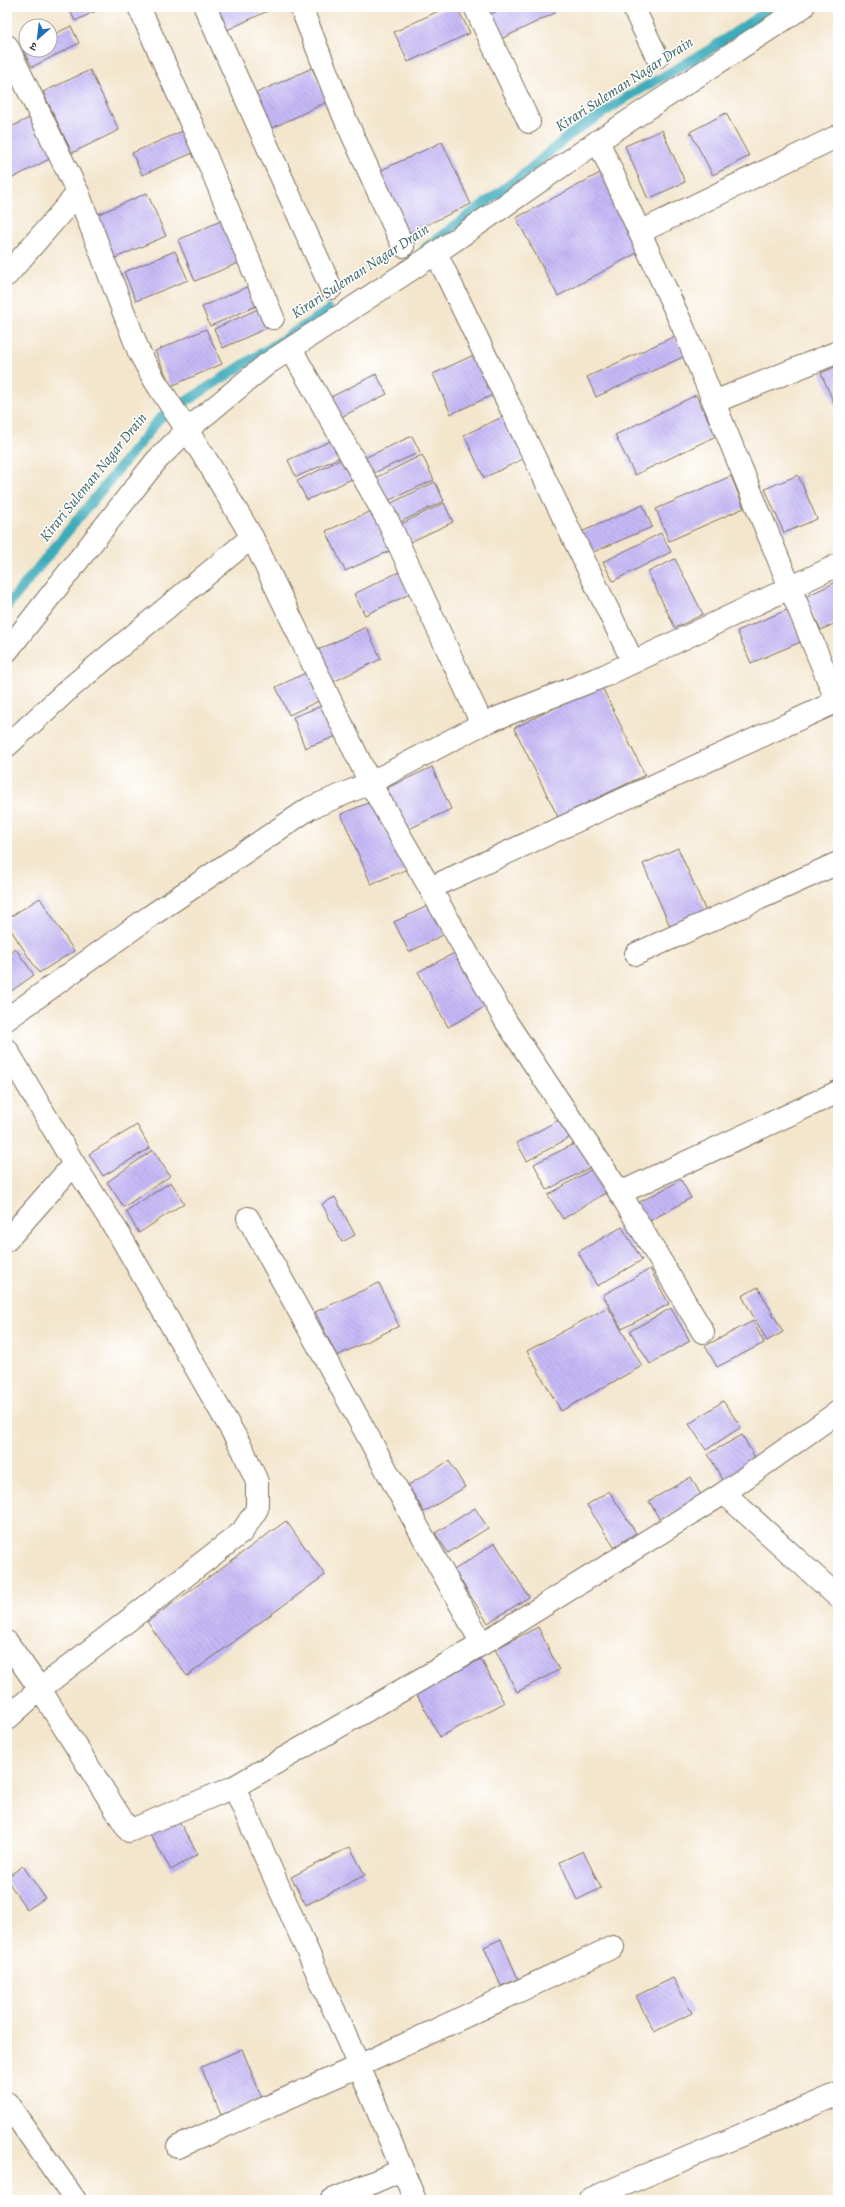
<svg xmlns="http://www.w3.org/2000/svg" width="845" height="2207" font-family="Alegreya,'Noto Serif Devanagari',serif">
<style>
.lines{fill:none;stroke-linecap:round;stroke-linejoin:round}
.stream{stroke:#3cabba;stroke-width:10}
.building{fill:url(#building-back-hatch)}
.minor-casing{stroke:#7b6c5b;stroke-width:24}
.minor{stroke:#fff;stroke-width:22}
.labels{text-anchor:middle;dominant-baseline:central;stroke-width:3;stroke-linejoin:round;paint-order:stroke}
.water-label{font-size:15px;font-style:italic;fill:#3b6464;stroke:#fff}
</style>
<defs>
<pattern id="building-back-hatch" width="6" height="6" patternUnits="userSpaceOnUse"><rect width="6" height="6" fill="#c4b8f6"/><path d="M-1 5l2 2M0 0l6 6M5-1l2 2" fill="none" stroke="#a99ed2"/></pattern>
</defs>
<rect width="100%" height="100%" fill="#fff"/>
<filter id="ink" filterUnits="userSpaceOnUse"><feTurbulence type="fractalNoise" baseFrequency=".025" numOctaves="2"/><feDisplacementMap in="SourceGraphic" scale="8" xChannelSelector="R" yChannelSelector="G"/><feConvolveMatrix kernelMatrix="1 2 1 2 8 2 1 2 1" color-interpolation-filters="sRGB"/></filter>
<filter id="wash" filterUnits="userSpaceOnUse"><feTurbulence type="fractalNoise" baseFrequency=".012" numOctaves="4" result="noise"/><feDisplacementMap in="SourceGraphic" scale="16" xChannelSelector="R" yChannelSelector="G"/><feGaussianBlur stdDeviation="0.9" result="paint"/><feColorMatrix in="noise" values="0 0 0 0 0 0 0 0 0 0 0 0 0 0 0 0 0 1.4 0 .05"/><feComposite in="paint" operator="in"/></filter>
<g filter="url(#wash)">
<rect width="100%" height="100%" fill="#f3e6cd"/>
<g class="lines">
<!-- stream -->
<g class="stream">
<path d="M425,248L525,173L568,136L624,99L709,50L773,7"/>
<path d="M7,606L160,418L329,310"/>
</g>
</g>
<g id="blocks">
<!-- building -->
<g class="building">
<path d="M68,7H104L75,21Z"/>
<path d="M209,7H276L221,33Z"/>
<path d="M447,7H457L470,33L408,62L394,32Z"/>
<path d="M505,7H553L555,13L501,39L489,15Z"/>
<path d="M71,26L79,43L32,67L23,50H50V36Z"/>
<path d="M312,68L327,102L268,130L252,95Z"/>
<path d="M90,70L119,130L72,153L43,92Z"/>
<path d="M726,113L749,156L713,175L690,132Z"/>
<path d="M33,116L55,156L7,181V129Z"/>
<path d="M185,130L195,152L142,175L132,153Z"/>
<path d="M662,130L685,182L648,199L625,146Z"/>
<path d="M442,142L471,204L405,235L375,173Z"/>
<path d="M602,172L644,249L558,296L516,218Z"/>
<path d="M147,193L166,236L113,259L94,216Z"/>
<path d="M223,220L241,262L195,281L178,240Z"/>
<path d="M175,251L188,280L136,301L124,272Z"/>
<path d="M251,285L259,305L210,326L202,307Z"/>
<path d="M260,308L269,327L223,348L214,329Z"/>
<path d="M206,329L222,364L171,386L155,351Z"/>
<path d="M675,336L685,356L596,397L587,377Z"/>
<path d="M478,353L497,393L451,414L433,374Z"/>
<path d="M838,366V413L821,373Z"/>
<path d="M376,374L387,394L341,417L331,397Z"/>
<path d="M696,395L716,436L635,475L615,435Z"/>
<path d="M511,413L531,455L484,478L464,435Z"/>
<path d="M412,436L420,452L367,476L360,460Z"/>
<path d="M335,439L343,456L296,477L288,460Z"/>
<path d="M422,455L434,480L385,502L373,479Z"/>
<path d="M344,458L354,478L307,500L297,481Z"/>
<path d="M798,475L817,519L784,533L765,489Z"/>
<path d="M731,476L744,508L669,541L656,509Z"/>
<path d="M435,482L444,501L396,524L387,505Z"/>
<path d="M444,503L453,522L406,544L397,526Z"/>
<path d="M643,505L652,527L591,553L581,532Z"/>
<path d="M374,510L392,550L345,571L326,531Z"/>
<path d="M661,533L671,552L613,581L603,562Z"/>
<path d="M675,559L703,614L675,628L648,572Z"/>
<path d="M403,570L414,592L365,615L354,594Z"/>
<path d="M838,581V622L821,630L805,597Z"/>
<path d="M789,609L803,641L751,663L737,631Z"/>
<path d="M366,627L381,659L333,682L318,650Z"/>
<path d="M312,670L325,698L289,715L276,687Z"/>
<path d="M601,685L645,775L558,817L514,728Z"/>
<path d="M330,703L342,734L305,748L293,717Z"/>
<path d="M432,767L451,809L407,830L387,788Z"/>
<path d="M378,799L408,869L371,884L341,814Z"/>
<path d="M678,848L708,916L672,931L643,864Z"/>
<path d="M40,898L74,951L39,973L7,924V919Z"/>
<path d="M436,902L451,931L409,952L394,922Z"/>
<path d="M15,948L34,975L7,994V954Z"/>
<path d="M460,950L490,1004L448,1027L418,972Z"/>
<path d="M564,1117L574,1135L527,1161L517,1143Z"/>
<path d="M137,1125L150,1148L103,1176L89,1154Z"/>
<path d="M578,1142L591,1167L547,1190L534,1164Z"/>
<path d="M153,1150L170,1176L124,1207L107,1182Z"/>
<path d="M592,1169L607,1192L563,1219L548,1195Z"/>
<path d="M681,1180L691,1198L646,1223L636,1204Z"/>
<path d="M171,1182L184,1203L139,1233L126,1211Z"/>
<path d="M335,1197L355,1235L342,1242L322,1204Z"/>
<path d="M622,1227L642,1260L597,1286L578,1252Z"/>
<path d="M650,1269L669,1304L622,1329L603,1295Z"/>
<path d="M379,1283L399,1326L337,1356L315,1312Z"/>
<path d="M758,1287L783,1332L767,1341L742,1296Z"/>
<path d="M608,1307L642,1366L561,1411L527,1351Z"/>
<path d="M671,1308L690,1341L650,1364L630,1331Z"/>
<path d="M753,1321L764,1343L717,1367L705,1346Z"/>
<path d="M723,1401L741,1427L706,1450L689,1424Z"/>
<path d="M742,1435L757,1461L723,1480L708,1454Z"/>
<path d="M449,1461L465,1487L424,1512L408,1485Z"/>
<path d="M691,1477L702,1497L660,1520L649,1501Z"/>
<path d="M609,1491L636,1533L614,1547L587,1505Z"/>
<path d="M475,1508L488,1528L448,1553L435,1533Z"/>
<path d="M286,1521L325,1575L187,1676L147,1622Z"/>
<path d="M495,1543L529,1597L488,1623L454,1570Z"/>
<path d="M538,1627L559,1670L517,1692L495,1649Z"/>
<path d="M481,1659L504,1703L440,1737L416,1693Z"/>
<path d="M177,1818L198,1854L171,1870L150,1834Z"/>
<path d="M350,1847L365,1875L306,1905L291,1877Z"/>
<path d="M583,1851L601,1888L577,1900L560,1862Z"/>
<path d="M23,1866L45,1898L27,1910L7,1880V1877Z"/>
<path d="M501,1939L518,1979L501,1986L484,1947Z"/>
<path d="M673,1978L692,2013L654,2032L636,1996Z"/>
<path d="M242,2049L262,2098L221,2115L201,2067Z"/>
</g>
</g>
</g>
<g filter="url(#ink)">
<use href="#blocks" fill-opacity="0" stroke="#7b6c5b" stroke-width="1"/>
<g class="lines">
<defs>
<g id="minor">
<path d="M139,7L205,154L273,318"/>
<path d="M205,7L331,288"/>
<path d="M301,7L343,114L403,246"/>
<path d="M475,7L529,122"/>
<path d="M633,7L657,57"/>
<path d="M7,46L78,193L139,352L155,381L209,464L252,537L370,783L507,1023L620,1193L703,1332"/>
<path d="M598,141L683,327L838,704"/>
<path d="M640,232L838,136"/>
<path d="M436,253L633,662"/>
<path d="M7,275L78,193"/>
<path d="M291,349L387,519L482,724"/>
<path d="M714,402L838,352"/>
<path d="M7,651L156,461L187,430L267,364L436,253L598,141L803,7"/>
<path d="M7,746L70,688L252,537"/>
<path d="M430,888L838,701"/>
<path d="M636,954L838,863"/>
<path d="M7,1019L149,917L310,808L370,783L482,724L604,676L838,565"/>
<path d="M7,1050L74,1164L119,1234L243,1450L257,1482V1509L242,1532L40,1689L7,1719"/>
<path d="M620,1193L838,1092"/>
<path d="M248,1218L482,1644"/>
<path d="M7,1240L74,1164"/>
<path d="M724,1493L838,1597"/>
<path d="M7,1642L40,1689L129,1831L234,1787L482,1644L724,1493L838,1412"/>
<path d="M234,1787L359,2066L415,2200"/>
<path d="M7,2103L75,2200"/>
<path d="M178,2147L359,2066L613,1947"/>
<path d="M332,2200L402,2170"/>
<path d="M588,2200L838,2094"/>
</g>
</defs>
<!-- minor casing -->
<use href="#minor" class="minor-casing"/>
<!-- minor -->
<use href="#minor" class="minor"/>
</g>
</g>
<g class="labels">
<!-- water labels -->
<g class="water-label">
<text transform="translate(624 84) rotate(-33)">Kirari Suleman Nagar Drain</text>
<text transform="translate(360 271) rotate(-33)">Kirari Suleman Nagar Drain</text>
<text transform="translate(93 477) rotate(-51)">Kirari Suleman Nagar Drain</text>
</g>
</g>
<!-- margin -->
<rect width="845" height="2207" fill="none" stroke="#fff" stroke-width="24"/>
<!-- north arrow -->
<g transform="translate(38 38) rotate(208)"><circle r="19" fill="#ffffff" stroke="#b1aaa5"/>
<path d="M0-3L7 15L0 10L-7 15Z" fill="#1f6fb2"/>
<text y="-6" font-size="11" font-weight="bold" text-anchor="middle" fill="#3b2a1e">उ</text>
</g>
</svg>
